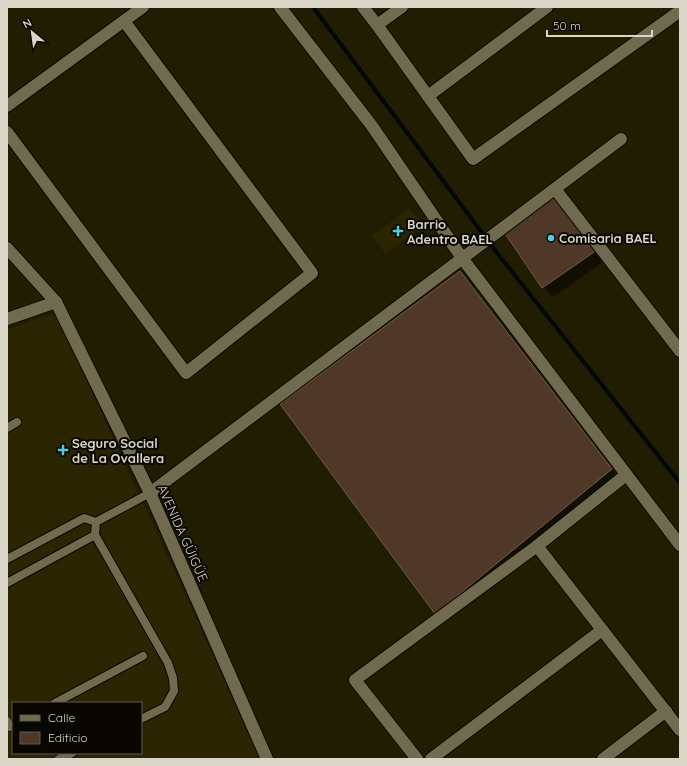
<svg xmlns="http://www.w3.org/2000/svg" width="687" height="766" font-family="Quicksand,sans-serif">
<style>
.built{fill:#2b2502;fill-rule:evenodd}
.shadow{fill:#0007}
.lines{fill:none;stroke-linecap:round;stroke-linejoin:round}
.stream{stroke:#000809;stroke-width:4}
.building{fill:#4f3828;stroke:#745b4a}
.service-casing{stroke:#0b0700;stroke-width:10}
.minor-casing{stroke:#0b0700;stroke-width:14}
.tertiary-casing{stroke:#0b0700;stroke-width:14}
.service{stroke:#706b4f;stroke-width:8}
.minor{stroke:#706b4f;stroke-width:12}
.tertiary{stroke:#706b4f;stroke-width:12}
.poi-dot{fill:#57c9e2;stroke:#090701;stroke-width:1.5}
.labels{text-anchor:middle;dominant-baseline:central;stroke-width:4;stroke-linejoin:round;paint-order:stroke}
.poi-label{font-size:13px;font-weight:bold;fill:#dad7c8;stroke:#090701;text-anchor:start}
.street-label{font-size:13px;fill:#dad7c8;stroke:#090701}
</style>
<rect width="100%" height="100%" fill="#211d03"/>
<!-- built -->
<g class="built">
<path d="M409,209L424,225L386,254L372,236Z"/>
<path d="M55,313L175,572L260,759H7V329ZM13,703H141V753H13Z"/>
</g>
<!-- shadow -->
<g class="shadow">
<path d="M554,190L609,258L553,297L543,287Z"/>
<path d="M460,272L468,280L619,478L443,621L436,613Z"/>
</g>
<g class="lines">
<!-- stream -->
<path class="stream" d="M313,7L501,258L680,483"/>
</g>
<!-- building -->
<g class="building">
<path d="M555,189L600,248L542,288L502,229Z"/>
<path d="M460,271L612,469L435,614L280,404Z"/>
</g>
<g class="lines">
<defs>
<g id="service">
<path d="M7,428L17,422"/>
<path d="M95,535L168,663L173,678L174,691L165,707L141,719"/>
<path d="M7,559L84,518L96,522L150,493"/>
<path d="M7,583L95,535L96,522"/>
<path d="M55,703L143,656"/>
<path d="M7,721L10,727L13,725"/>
<path d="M59,759L72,753"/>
</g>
<g id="minor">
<path d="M280,7L372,126L462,258L680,545"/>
<path d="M363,7L377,25L473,159L680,11"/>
<path d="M377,25L402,7"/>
<path d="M428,96L547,7"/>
<path d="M7,106L143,7"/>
<path d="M7,132L186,373L312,273L124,21"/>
<path d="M555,189L680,351"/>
<path d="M7,319L56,302"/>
<path d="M150,493L621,139"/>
<path d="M537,546L680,730"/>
<path d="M417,759L355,680L537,546L626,475"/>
<path d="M431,759L602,630"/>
<path d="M603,759L666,711"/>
</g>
<path id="tertiary" d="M7,248L56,302L150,493L267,759"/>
</defs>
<!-- service casing -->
<use href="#service" class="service-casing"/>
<!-- minor casing -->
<use href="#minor" class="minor-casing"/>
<!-- tertiary casing -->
<use href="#tertiary" class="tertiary-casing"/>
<!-- service -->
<use href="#service" class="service"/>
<!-- minor -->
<use href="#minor" class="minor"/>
<!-- tertiary -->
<use href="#tertiary" class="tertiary"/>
</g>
<!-- markers -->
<g class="poi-dot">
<path d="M396 225h4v4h4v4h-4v4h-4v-4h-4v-4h4z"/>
<circle cx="551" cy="238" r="4"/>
<path d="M61 444h4v4h4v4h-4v4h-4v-4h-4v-4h4z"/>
</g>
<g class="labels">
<!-- poi labels -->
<g class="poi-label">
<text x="407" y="224">Barrio<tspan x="407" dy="15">Adentro BAEL</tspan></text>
<text x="559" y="238">Comisaria BAEL</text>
<text x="72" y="443">Seguro Social<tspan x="72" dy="15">de La Ovallera</tspan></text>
</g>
<!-- street labels -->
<g class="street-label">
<text transform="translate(183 533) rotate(66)">AVENIDA GÜIGÜE</text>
</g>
</g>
<!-- border -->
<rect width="687" height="766" fill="none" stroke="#dad7c8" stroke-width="16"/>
<!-- legend -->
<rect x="12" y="702" width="130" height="52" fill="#090701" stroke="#5d5a51"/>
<rect x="20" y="715" width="20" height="6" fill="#706b4f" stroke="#5d5a51"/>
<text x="48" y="722" font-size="12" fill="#dad7c8">Calle</text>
<rect x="20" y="732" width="20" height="12" fill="#4f3828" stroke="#5d5a51"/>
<text x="48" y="742" font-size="12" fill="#dad7c8">Edificio</text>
<!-- north arrow -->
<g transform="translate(32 32) rotate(331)" stroke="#090701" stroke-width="3" paint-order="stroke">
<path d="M0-3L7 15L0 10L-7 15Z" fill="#dad7c8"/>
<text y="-6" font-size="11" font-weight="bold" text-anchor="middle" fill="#dad7c8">N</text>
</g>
<!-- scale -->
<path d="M547 30v6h105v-6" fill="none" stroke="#dad7c8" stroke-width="2"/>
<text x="553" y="30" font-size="12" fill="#dad7c8" stroke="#090701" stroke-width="3" paint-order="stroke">50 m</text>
</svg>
